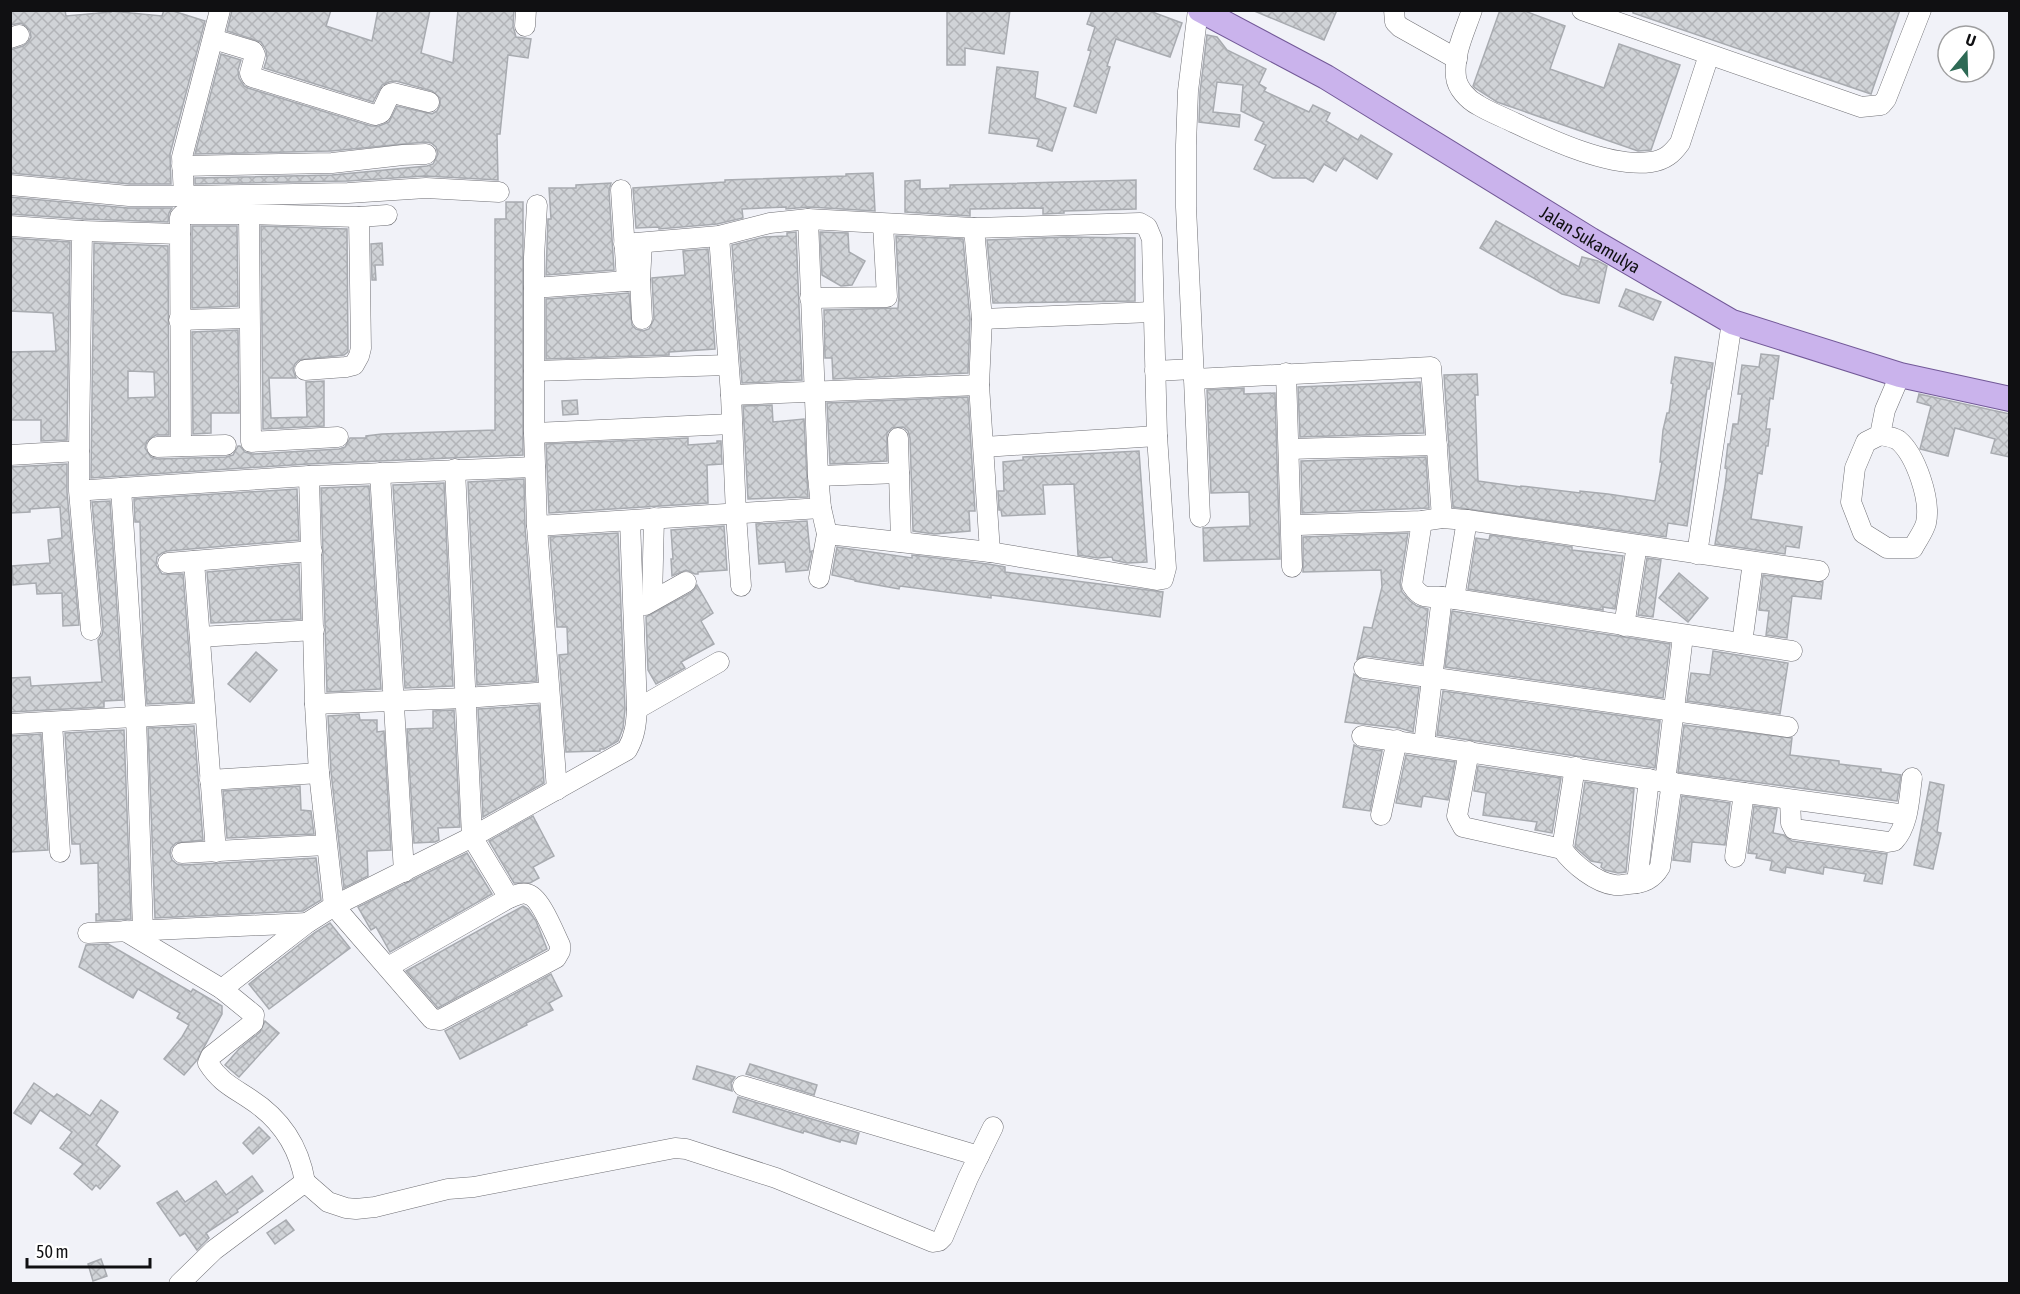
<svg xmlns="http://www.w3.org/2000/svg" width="2020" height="1294" font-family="'Asap Condensed',sans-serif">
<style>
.building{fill:url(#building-cross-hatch);stroke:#a8abb0;stroke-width:1.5;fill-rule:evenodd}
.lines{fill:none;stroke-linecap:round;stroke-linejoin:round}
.minor-casing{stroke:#707075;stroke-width:21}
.major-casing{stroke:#725997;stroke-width:26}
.minor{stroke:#fff;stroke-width:20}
.major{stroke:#cab3ec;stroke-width:24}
.labels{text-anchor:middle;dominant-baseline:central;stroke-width:6;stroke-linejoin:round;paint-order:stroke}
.street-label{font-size:18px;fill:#101012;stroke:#fff}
</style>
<defs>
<pattern id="building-cross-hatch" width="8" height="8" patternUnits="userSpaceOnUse" patternTransform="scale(1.5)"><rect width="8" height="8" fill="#d0d3d7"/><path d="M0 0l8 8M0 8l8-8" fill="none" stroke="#b2b4b8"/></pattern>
</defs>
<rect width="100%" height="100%" fill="#f1f2f8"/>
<!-- building -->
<g class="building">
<path d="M10,10H65L66,16L111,12V11L162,16L164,10H170L205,21L170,154L171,184H130L10,173V50L23,46L28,42L31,37L30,31L26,26L21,23L10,25Z"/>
<path d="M232,10H331L326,26L372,41L378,10H430L421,53L453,63L458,10H514L513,26L516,37L531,39L528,58L508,55L500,134H497L498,180L425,176L348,181L195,184V178L332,175L427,166L433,164L438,154L436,147L431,143L425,142L331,151L195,154L221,54L241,60L238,70L239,78L244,86L248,88L371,126H379L389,122L397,106L432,114L437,111L440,105V98L432,91L396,81L389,82L382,85L373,102L264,68L267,58L266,50L261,42L227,31Z"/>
<path d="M947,10H1010L1004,54L965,48V65H947Z"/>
<path d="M1092,10H1147L1182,23L1170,57L1116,39L1107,66L1110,67L1096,113L1074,106L1091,51L1088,50L1095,27L1087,24Z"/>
<path d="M1252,10H1337L1324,40Z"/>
<path d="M1500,10H1522L1565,26L1550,69L1604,88L1619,44L1680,65L1651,150L1638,151L1497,102L1475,88L1473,86Z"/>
<path d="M1633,10H1900L1871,94L1633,13Z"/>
<path d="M1207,35L1217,37L1227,50L1266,69L1259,84L1266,88L1264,91L1309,112L1313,105L1330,113L1326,121L1358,140L1361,135L1392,154L1377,179L1344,158L1336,171L1324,164L1313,182L1306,178H1273L1254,169L1266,145L1255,140L1264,122L1241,111L1243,85L1217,82L1213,112L1240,115L1239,127L1199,122L1200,92Z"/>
<path d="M997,67L1038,72L1035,98L1066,108L1052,151L1037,146L1039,139L989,133Z"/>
<path d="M873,173L875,211L809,207L786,209V207L742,209L743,218L717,224L659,229V227L636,228L633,188L725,182V180L846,176V174Z"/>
<path d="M920,180V189L950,188V185L1136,180V209L1064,211V213L1043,214V208L970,209V216L905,212V181Z"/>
<path d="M611,183L609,191L614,270L546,275L548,219H551L549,188H576V185Z"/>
<path d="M10,197L128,208H172L169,213L168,222L83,219L10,214Z"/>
<path d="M506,202H523V455L308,464L91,478L94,243L168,246L169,435H156L147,441L145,448L151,457L157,459L226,457L233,455L238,446H240L245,452L252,454L339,449L345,447L350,438H366V436L382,434L495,430V219H506ZM128,371L154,372L155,397L128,398Z"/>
<path d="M1496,221L1579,267L1582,257L1598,261L1607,266L1599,303L1562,294L1480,248Z"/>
<path d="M192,226H237L238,306L192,308Z"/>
<path d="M261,226L347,229L348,352L344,355L299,360L295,364L293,370L296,378H269L271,418L307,417L306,382L324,381V426L263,429Z"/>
<path d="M796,232L802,380L742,383L732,245L764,237L787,236V233Z"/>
<path d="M820,232L848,233L849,252L865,261L852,285L841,286L822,275Z"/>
<path d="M896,236L963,239L970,319L968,373L833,379L832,358H825L824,310L898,308L899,296Z"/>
<path d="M1065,237L1135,238V301L993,303L987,240Z"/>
<path d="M10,238L70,242L67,440L41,441V420H10V352L56,351L53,313L10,311Z"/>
<path d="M382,243L383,265H375L376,280H372L371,244Z"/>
<path d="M708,249L715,349L669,352V355L546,359V299L629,293L632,325L636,329L643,331L649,329L654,319L652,278L685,275L683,251Z"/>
<path d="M1626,289L1661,302L1653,320L1619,306Z"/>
<path d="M238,330L239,413H211V433L193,434L192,332Z"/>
<path d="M1761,354L1779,356L1773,399L1770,398L1766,429H1770L1768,446H1766L1762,474L1758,473L1751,519L1802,527L1799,548L1786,546L1785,554L1715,544L1725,486L1727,469L1725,468L1728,444H1730L1733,424H1738L1742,394H1738L1742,365L1759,367Z"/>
<path d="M1675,357L1713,363L1709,389H1707L1687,526L1668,523L1666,537L1453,507L1444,375L1477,374L1478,395H1475L1478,481L1521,487V486L1580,493V491L1608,494L1655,501L1662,462H1660L1663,430L1667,413H1669L1673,384L1671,383Z"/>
<path d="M1416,382H1420L1424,433L1300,437L1298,387Z"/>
<path d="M1244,388V394L1275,393L1280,559L1204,561L1203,528L1250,526L1249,492L1211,493L1207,390Z"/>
<path d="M1919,394L2010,414V457L1991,453L1995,439L1955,428L1948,456L1920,449L1931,406L1917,402Z"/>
<path d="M968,397L975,511H969L970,531L934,534L913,531L910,438L908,431L903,427L892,428L887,433V461L830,464L827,403Z"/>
<path d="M577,400L578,414L563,415L562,401Z"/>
<path d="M772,405L773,422L804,419L808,497L748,499L743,406Z"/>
<path d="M688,438V445L717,443V441H721L722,464L707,465L708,503L549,513L546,444Z"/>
<path d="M1139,451L1147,562L1127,563L1113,560L1112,557L1098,558L1078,555L1074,484L1043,485L1045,514L1002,516L1001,510H999L998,491H1004L1003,462L1023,460V457Z"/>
<path d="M1426,457L1429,508L1302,513L1301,461Z"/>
<path d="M67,464V492L79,625L63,626L62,593L37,594L36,583L13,585L12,566L50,563L48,540L62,538L60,507L30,509V512L10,513V467Z"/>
<path d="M524,479L525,527L537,681L477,685L468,482Z"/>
<path d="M444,483L453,686L405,688L393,485Z"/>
<path d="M369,486L381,689L327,692L321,488Z"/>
<path d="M297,489L299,540L167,551L162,553L157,557L156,565L162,574H183L193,702L147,704L143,645L140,522H135L134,499Z"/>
<path d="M110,501L123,700L104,701V707L10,712V678L30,677L31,686L102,682L98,640L102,635L103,629L92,502Z"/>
<path d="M807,521L810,552L812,551L808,570L786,572L785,562L759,564L756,524Z"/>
<path d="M724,526L727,570L698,572V574H695L686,570L672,576L671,559H673L671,530Z"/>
<path d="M618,533L625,709L623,728L618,741L604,749H600V751L566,752L559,655L568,654L567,627H557L550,537Z"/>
<path d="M1408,533L1400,584L1402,592L1410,601L1417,606L1428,609L1422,664L1366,656L1357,659L1364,627L1372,628L1382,587L1381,570L1303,572V537Z"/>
<path d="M1490,535L1572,547V550L1623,556L1615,609L1603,607V610L1468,589L1476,538L1489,540Z"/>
<path d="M837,547L912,558V555L988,564L1005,567V572L1163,592L1160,617L991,595V598L900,586L899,589L855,581V580L832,575Z"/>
<path d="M1647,558L1661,560L1653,617L1638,615Z"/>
<path d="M299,564L301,619L211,623L207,572Z"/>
<path d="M1679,573L1708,598L1688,622L1659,598Z"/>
<path d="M1763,575L1823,582L1821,599L1792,596L1787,638L1766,635L1769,611L1759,610Z"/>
<path d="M697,585L713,613L701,621L714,644L681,662L685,668L656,684L648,670L646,617L692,592Z"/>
<path d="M1452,611L1670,644L1663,698L1445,667Z"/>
<path d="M1713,651L1788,663L1780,714L1687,701L1691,673L1710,675Z"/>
<path d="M256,652L277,670L250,702L228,684Z"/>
<path d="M1354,674L1362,680L1419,688L1413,732L1399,728L1345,722Z"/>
<path d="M1443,691L1660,721L1655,768L1437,735Z"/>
<path d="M539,705L544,783L483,817L478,709Z"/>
<path d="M454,710L460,827L438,828L439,840L435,842L414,843L407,729L433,728V711Z"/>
<path d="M359,714L360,720H377V732L384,731L391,850L367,851L368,876L344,888L331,772L328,716Z"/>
<path d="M1684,725L1792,738L1790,755L1839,761V764L1881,769V772L1901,775L1897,801L1678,772Z"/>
<path d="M194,726L203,840L176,843L171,848L170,854L172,860L177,864L183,865L316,858L321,900L303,911L155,918L148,728Z"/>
<path d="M124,730L131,919L96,921V914H99L98,863L81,864L80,844H72L65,733Z"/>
<path d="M41,734L48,850L10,852V736Z"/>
<path d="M1354,745L1360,748L1382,751L1370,811L1343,807Z"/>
<path d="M1406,755L1455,762L1448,800L1423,796L1421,807L1396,803Z"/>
<path d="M1478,766L1561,778L1552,833L1535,830L1537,822L1483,815L1486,793L1474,791Z"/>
<path d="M1585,782L1634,789L1626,872L1618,873L1605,870L1601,867L1602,863L1591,861L1575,847Z"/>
<path d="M1930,782L1944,785L1937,832L1941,833L1933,869L1914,865Z"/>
<path d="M300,786L301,810L311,811L314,834L227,838L223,791Z"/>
<path d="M1682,796L1730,803L1725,845L1692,842L1690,862L1673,860Z"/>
<path d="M1754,806L1777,809L1773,833L1784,835L1792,841L1887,854L1882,884L1864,881L1866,874L1824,867L1823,874L1786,867L1785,873L1770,870L1772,861L1756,858L1757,854L1748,853Z"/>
<path d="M533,816L554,856L533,867L539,878L530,883H514L489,841Z"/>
<path d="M467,853L492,894L390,952L376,927L371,930L358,907Z"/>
<path d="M523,906L528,909L536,921L547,949L438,1008L406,971Z"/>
<path d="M330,923L350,948L269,1009L249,984L314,933Z"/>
<path d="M108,944L191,992L193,989L222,1006V1014L197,1060L184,1075L164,1059L182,1037L189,1025L177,1018L180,1013L138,989L133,998L79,967L86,945Z"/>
<path d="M551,974L562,996L549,1003L553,1010L526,1023L527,1025L460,1059L445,1031Z"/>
<path d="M265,1021L279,1033L239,1077L225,1065L239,1049L260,1032Z"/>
<path d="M750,1064L817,1085L814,1095L746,1074Z"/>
<path d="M697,1066L735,1077L731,1083L732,1091L693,1079Z"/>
<path d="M34,1083L54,1097L57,1094L90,1116L101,1100L118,1112L96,1145L120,1166L100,1189L96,1185L92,1190L74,1174L83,1164L60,1148L72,1132L40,1110L31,1124L14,1113Z"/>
<path d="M738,1097L859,1133L856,1144L841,1140L840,1142L804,1131L803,1133L733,1112Z"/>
<path d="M259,1127L270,1138L253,1154L243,1143Z"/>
<path d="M252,1176L263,1191L237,1210L238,1212L206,1233L209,1238L197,1250L185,1233L180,1236L157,1203L177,1191L185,1202L216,1181L226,1195Z"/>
<path d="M286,1220L294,1230L275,1244L267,1233Z"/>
<path d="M101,1259L107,1276L93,1281L88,1264Z"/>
</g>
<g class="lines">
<defs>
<g id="minor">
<path d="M220,10L182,157L184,196L348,193L426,188L499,192"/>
<path d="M1198,10L1188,91L1186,145V207L1194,379L1431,367L1442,518"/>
<path d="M1394,10L1395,22L1400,27L1457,59"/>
<path d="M1472,10C1465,31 1453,54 1456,77C1457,88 1468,100 1478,105C1489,112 1503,117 1515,123C1551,140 1611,168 1651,162C1665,160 1672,154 1680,143L1709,55"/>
<path d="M1582,10L1861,107L1881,105L1886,99L1921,10"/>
<path d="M525,26L526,10"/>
<path d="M10,38L19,35"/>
<path d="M213,39L253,51L255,55L250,73L252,77L375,115L381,113L390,94L393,93L429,102"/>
<path d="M182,166L332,163L403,155L426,154"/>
<path d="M10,185L129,196H184"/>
<path d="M621,190L627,281"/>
<path d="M537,205L534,257V433L537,526L557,790"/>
<path d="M249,214L359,217L387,215"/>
<path d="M808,219L818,476L821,508L827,534L819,578"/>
<path d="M10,226L82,231L79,451L10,455"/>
<path d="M974,228L982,319L979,385L990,552"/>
<path d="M82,231L180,234L181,446"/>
<path d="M180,234V217L183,214H249L251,442L338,437"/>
<path d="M719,236L731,395L736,514L741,586"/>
<path d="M624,244L719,236L770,223L808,219L974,228L1140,223L1147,227L1152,239L1157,436L1166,568L1163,579L1157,580L990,552L827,534"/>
<path d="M534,288L640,280"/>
<path d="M810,298L887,297L883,224"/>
<path d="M642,319L640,280L642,243"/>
<path d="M982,319L1152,312"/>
<path d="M179,320L249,318"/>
<path d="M305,370L346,367L354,365L359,356L361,348L359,217"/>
<path d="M534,371L728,365"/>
<path d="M1155,371L1193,369"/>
<path d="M1286,373L1292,567"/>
<path d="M1194,379L1200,517"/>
<path d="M731,395L979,385"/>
<path d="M534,433L732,424"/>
<path d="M1880,435C1885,436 1893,437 1898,440C1916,455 1931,500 1926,523C1924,531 1917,540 1913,548H1887L1863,533L1851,502L1855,468L1866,442L1880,435L1885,410L1900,375"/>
<path d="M898,438L901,542"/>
<path d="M157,447L226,445"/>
<path d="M984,447L1157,436"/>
<path d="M1289,449L1437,445"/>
<path d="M79,451V491L91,630"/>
<path d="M455,469L472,837L509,898"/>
<path d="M380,473L404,872"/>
<path d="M309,476L315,704L319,773L334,906L432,1019L440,1020L556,958L560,951V945C554,933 540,896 527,894C521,892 515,896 509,898L388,967"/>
<path d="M818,476L899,473"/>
<path d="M121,488L136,716L143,931"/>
<path d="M89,490L309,476L535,467"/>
<path d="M1422,521L1412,585C1421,599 1427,597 1442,597L1792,651"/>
<path d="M1299,525L1422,521L1442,518L1467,520L1819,571"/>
<path d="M537,526L821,508"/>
<path d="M1697,554L1732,322"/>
<path d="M194,561L216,852"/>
<path d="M168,563L312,551"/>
<path d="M1454,599L1467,520"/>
<path d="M652,600L654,518"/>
<path d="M645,605L686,582"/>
<path d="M1624,626L1637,545"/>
<path d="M200,637L314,630"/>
<path d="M1742,643L1753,562"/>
<path d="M1364,668L1788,727"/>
<path d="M315,704L465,698L549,692"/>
<path d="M637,709L719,662"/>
<path d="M52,722L60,852"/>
<path d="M10,724L205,713"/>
<path d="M1362,736L1665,782L1906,815"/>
<path d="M1424,744L1442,597"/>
<path d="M1469,751L1457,816L1463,827L1562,849L1575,767"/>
<path d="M210,780L319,773"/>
<path d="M1665,782L1683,636"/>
<path d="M1790,800L1791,823L1794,829L1888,842L1894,841C1909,825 1909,798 1912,778"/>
<path d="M1381,815L1397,740"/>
<path d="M1562,849C1573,864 1596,883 1615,885C1620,886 1625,884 1629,884C1644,883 1653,879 1660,867L1672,782"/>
<path d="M182,853L326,845"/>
<path d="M1735,857L1744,793"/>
<path d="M1637,883L1649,779"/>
<path d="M125,931L222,989L254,1015L253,1023L211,1056L208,1063C220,1082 232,1087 250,1099C281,1119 299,1146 305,1182"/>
<path d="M88,933L307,923"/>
<path d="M222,989L307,923L334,906L472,837L627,750C635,736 636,725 637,709L630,521"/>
<path d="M743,1086L979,1156"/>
<path d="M179,1284L214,1250L305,1182L328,1202L346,1208L356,1209L375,1207L448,1189L474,1187L675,1148L686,1149L776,1178L933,1242L939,1241L943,1237L968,1178L993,1127"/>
</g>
<g id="major">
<path id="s1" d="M1200,10L1326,77L1591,240L1732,322L1900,375L2010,399"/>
</g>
</defs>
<!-- minor casing -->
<use href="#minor" class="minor-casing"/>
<!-- major casing -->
<use href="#major" class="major-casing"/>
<!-- minor -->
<use href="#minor" class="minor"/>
<!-- major -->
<use href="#major" class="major"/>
</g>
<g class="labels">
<!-- street labels -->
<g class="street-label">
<text stroke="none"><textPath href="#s1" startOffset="453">Jalan Sukamulya</textPath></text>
</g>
</g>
<!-- border -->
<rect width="2020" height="1294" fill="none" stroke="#101012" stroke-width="24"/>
<!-- north arrow -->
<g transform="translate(1966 54) rotate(19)"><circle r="28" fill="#ffffff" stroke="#9f9fa0" stroke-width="1.5"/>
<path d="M0-4.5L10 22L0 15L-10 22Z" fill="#2e6a55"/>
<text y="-9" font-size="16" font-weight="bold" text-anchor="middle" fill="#101012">U</text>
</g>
<!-- scale -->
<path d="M27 1258v9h123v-9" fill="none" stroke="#101012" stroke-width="3"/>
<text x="36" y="1258" font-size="18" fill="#101012" stroke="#ffffff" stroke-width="4.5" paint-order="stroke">50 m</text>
</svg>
